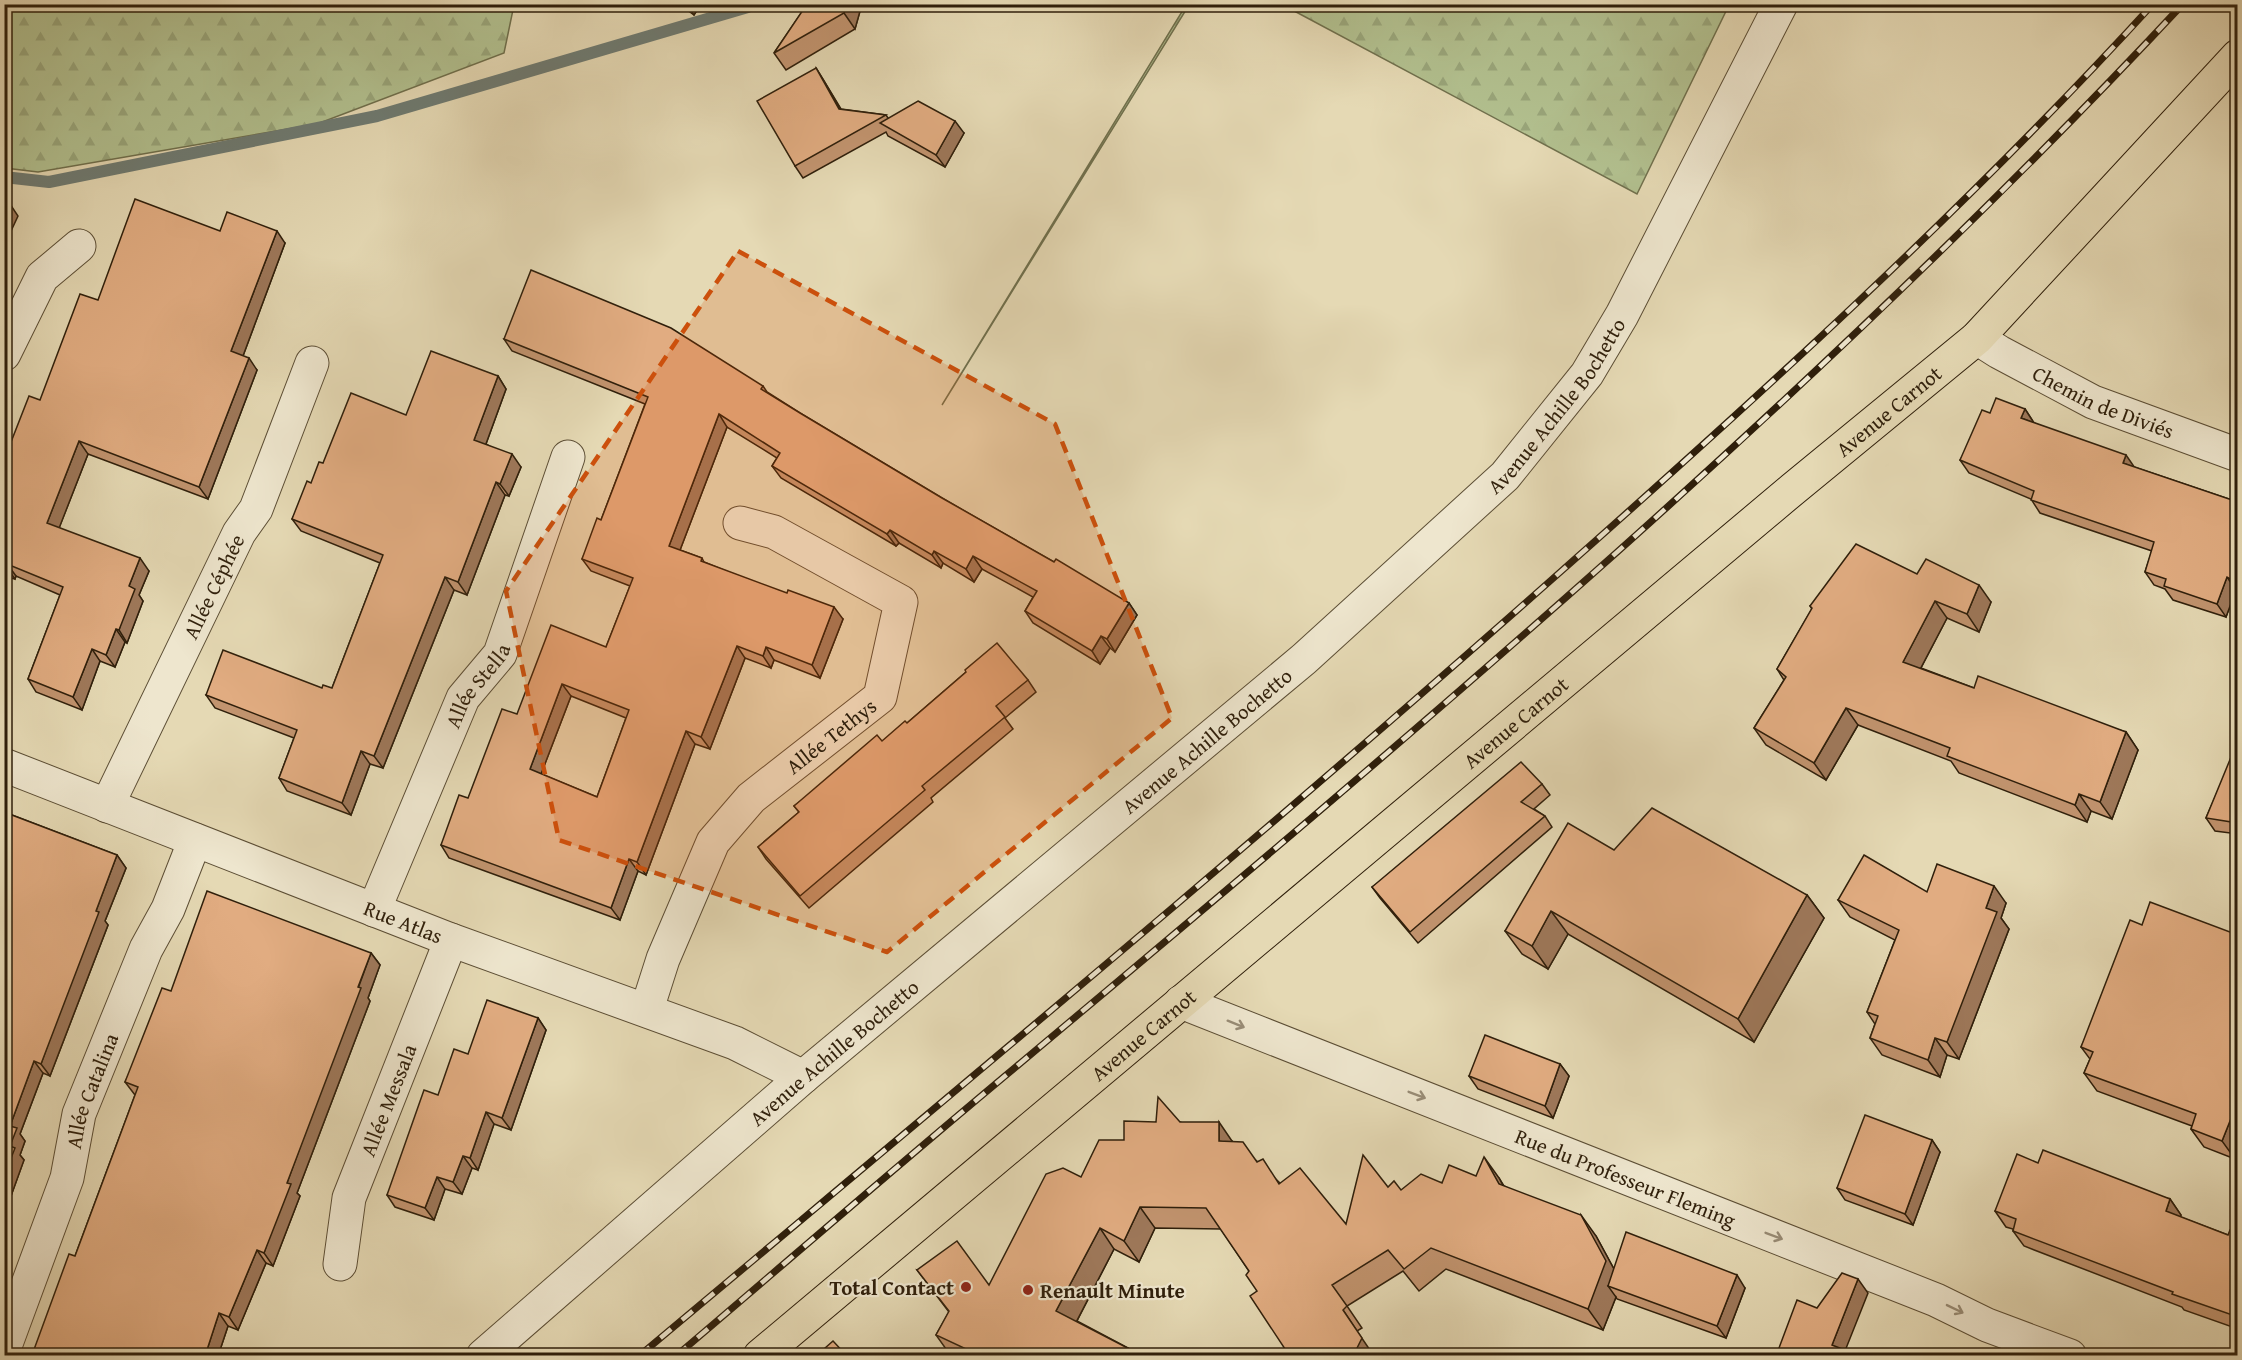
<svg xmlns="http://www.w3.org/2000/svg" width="2242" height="1360" font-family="'Gentium Book Plus',serif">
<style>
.forest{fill:url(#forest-firs);stroke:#70704d;stroke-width:1.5}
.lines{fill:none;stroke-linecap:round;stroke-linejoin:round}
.stream{stroke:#6f7b72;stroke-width:12}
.minor-casing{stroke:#5c4e35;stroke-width:35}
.major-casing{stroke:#2f1f0b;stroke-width:35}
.minor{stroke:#eee6ce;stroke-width:33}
.major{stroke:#e5d9b4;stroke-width:33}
.rail-casing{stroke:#2f1f0b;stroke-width:7}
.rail{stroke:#eee6ce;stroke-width:4.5;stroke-dasharray:14;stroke-linecap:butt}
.wall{fill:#c2946f;stroke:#2f1f0b;stroke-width:1.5;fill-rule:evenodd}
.shaded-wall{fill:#9e785a;stroke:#2f1f0b;stroke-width:1.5}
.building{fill:#e1ac81;stroke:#2f1f0b;stroke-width:1.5;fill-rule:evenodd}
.oneway{stroke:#988c76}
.marked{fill:#cc500c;fill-opacity:0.2;stroke:#cc500c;stroke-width:4.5;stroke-dasharray:12 8;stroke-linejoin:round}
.poi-dot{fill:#8f2418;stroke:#eee6ce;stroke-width:2}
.labels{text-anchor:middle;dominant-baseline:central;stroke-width:4.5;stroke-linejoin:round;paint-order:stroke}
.street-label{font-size:21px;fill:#2f1f0b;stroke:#eee6ce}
.poi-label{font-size:21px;font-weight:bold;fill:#2f1f0b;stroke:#eee6ce;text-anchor:end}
</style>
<defs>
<pattern id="forest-firs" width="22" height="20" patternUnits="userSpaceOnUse" patternTransform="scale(1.5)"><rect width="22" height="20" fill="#b2c08f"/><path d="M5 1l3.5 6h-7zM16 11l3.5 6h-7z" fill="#99a57a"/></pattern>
</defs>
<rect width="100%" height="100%" fill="#e5d9b4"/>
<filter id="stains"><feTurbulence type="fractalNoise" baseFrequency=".00333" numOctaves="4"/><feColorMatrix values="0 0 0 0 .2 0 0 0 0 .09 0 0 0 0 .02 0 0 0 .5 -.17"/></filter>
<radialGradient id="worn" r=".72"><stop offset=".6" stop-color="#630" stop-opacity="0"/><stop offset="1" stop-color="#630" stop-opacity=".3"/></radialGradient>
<!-- forest -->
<g class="forest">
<path d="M5,4H514V5L504,53L317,124L38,172L5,168Z"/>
<path d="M1186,5H1189L942,405Z"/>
<path d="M1283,5H1729L1637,194Z"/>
</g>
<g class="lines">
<!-- stream -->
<path class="stream" d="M4,177L49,182L377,116L748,7L749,4"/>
<defs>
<g id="minor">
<path id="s1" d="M1977,338L1999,352L2093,402L2238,455"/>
<path d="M4,354L42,277L79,246"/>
<path id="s2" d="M4,765L451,940L735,1043L803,1077"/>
<path id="s3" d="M107,806L239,533L256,509L312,363"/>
<path id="s4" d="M374,910L463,698L500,654L568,457"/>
<path id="s5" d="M1181,1002L1936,1300L1987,1325L2070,1356"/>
<path id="s6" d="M647,1009L663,959L713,842L751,798L880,697L901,602L774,532L740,523"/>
<path id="s7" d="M340,1264L349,1198L451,940"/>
<path id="s8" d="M4,1349L67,1178L79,1114L146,949L168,909L195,840"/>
<path id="s9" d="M483,1356L803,1077L1304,659L1505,476L1587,374L1622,315L1781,4"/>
</g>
<g id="major">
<path id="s10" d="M760,1356L1793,489L1977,338L2238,56"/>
</g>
</defs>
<!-- minor casing -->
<use href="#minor" class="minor-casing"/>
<!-- major casing -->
<use href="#major" class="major-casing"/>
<!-- minor -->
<use href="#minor" class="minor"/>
<!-- major -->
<use href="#major" class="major"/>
<defs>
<g id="rail">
<path d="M639,1356C944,1100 1251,846 1549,582C1757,398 1965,210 2153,4"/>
<path d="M676,1356C790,1259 903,1161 1017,1066C1420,728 1824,389 2183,4"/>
</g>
</defs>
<!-- rail casing -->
<use href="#rail" class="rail-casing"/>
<!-- rail -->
<use href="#rail" class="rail"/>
</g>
<!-- wall -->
<g class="wall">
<path d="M679,4H701L694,15Z"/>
<path d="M793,4H862L855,29L786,70L774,53L804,9L795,7Z"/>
<path d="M816,68L824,81L841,109L886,115L888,118L964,133L945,167L888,136L886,132L803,178L795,166Z"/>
<path d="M220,231L285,243L243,356L257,370L208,499L88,454L59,528L149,571L139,595L143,601L127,643L125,642L115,667L100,661L82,710L36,692L28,679L60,595L16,576L15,579L11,578L4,596V460L40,400Z"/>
<path d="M504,339L763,386L767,392L800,413L942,498L1054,562L1129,603L1137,615L1115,652L1110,648L1100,664L1033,623L1025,611L1033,597L982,569L974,582L943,563L941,568L899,543L896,546L781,478L772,466L777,458L727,427L680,550L702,558L704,562L843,619L820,678L774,660L771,668L745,658L710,749L695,744L646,875L638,871L620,920L449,858L441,845L517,714L606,647L630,586L591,571L582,559L601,520L645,404L512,351ZM571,696L626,718L597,797L541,774Z"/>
<path d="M498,376L506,389L486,444L521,467L509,496L505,495L467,595L454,590L383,768L370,764L351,815L287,791L279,778L294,738L215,708L206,695L322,688H332L380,563L301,531L292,519L323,463L406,415Z"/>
<path d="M2025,409L2034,423L2134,467L2238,502V591L2236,590L2226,617L2173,600L2165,589L2154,585L2145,572L2152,551L2040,513L2031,499L1969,473L1960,460L1990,413Z"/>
<path d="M1917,574L1991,602L1979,632L1947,618L1921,668L1974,688L2126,732L2138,750L2112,819L2091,811L2087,822L1959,773L1951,761L1858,725L1826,780L1766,745L1754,728L1784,680L1777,669L1812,609L1810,606Z"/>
<path d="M966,672L1028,680L1036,692L1005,718L1013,729L931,798L933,802L809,908L766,859L758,847L799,812L794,806L907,723Z"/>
<path d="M2238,745V834L2215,831L2206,818Z"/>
<path d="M1542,784L1550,795L1534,809L1545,816L1552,827L1418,943L1380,898L1372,887Z"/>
<path d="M4,812L117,855L126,868L105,921L108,925L50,1076L43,1073L20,1134L25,1141L20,1155L24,1160L7,1207L4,1206Z"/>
<path d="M1614,850L1807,895L1824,918L1754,1042L1568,934L1548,969L1522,954L1505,931Z"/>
<path d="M1927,892L2006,903L2001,918L2009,929L1959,1059L1947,1055L1940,1077L1882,1055L1870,1038L1875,1024L1867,1012L1895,940L1850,917L1838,900Z"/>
<path d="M2142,925L2238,935V1152L2235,1159L2204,1147L2191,1129L2192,1126L2097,1091L2084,1073L2090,1059L2081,1047Z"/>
<path d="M371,953L380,965L368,998L370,1001L297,1193L300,1196L273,1266L266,1263L238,1330L228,1326L218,1356H33L32,1355L75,1256L135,1095L125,1082L171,991Z"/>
<path d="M538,1018L546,1030L511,1130L494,1124L478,1170L472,1168L462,1194L445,1189L434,1220L395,1207L387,1195L468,1054Z"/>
<path d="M1560,1064L1569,1076L1553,1118L1478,1089L1469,1076Z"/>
<path d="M1156,1122H1180L1232,1141L1258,1162L1280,1183L1346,1224L1388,1187L1401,1190L1476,1176L1499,1178L1504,1186L1596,1236L1614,1269L1745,1288L1726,1338L1617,1299L1616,1297L1603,1330L1446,1269L1419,1291L1403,1271L1347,1306L1362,1328L1357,1331L1289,1355L1257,1291L1249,1271L1221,1229L1155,1228L1139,1262L1114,1249L1077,1321L1143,1356H951L936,1335L949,1312L917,1270L989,1285L1081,1177L1124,1140Z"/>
<path d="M1932,1140L1940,1152L1913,1225L1845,1200L1837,1188Z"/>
<path d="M2038,1163L2170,1199L2181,1215L2180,1217L2228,1235L2238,1233V1329L2184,1310L2182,1307L2024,1246L2013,1231V1229L2006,1227L1995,1211Z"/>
</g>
<!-- shaded-wall -->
<g class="shaded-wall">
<path d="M686,4H701L694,15Z"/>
<path d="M846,4H862L855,29L844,13Z"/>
<path d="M816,68L824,81L848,122L839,109Z"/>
<path d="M955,121L964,133L945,167L936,155Z"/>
<path d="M10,204L18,216L4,246V215Z"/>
<path d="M277,231L285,243L240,364L231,351Z"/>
<path d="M249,358L257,370L208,499L199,487Z"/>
<path d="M498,376L506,389L483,452L474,440Z"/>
<path d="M2025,409L2034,423L2021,418Z"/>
<path d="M719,414L727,427L677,558L669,546Z"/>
<path d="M79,441L88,454L56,536L47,523Z"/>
<path d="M512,454L521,467L509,496L500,484Z"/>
<path d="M2126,455L2135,468L2123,463Z"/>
<path d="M496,482L505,495L467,595L458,582Z"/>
<path d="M890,530L899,543L896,546L887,534Z"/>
<path d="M934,551L943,563L941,568L932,555Z"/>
<path d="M973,556L982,569L974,582L966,569Z"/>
<path d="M140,558L149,571L139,595L143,601L127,643L119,630L129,586Z"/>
<path d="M7,564L16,576L15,579L6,567Z"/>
<path d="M2238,565V587L2232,580Z"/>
<path d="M4,568L11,578L4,596Z"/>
<path d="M445,577L454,590L383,768L374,756Z"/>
<path d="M2227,577L2236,590L2226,617L2217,604Z"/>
<path d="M1979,585L1991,602L1979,632L1967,614Z"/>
<path d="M1935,601L1947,618L1915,679L1903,662Z"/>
<path d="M1129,603L1137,615L1115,652L1107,639Z"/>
<path d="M834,607L843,619L820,678L812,665Z"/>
<path d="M116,629L125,642L115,667L106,655Z"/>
<path d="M1101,636L1110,648L1100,664L1092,651Z"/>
<path d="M737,646L745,658L710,749L701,737Z"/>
<path d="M766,647L774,660L771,668L763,656Z"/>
<path d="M92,649L100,661L82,710L73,697Z"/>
<path d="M562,684L571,696L538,782L530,769Z"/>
<path d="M1846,708L1858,725L1826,780L1814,763Z"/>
<path d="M686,731L695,744L646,875L637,862Z"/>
<path d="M2126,732L2138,750L2112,819L2100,802Z"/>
<path d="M361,751L370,764L351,815L342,803Z"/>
<path d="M2079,794L2091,811L2087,822L2075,805Z"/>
<path d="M117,855L126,868L105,921L108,925L50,1076L41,1064L96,911Z"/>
<path d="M629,859L638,871L620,920L611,908Z"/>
<path d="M1994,886L2006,903L2001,918L2009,929L1959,1059L1947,1042L1986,908Z"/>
<path d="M1807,895L1824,918L1754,1042L1738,1019Z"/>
<path d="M1551,911L1568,934L1548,969L1532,946Z"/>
<path d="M371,953L380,965L368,998L370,1001L297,1193L300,1196L273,1266L264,1253L287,1183Z"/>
<path d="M538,1018L546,1030L511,1130L502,1118Z"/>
<path d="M1935,1038L1947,1055L1940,1077L1928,1060Z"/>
<path d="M34,1061L43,1073L20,1134L25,1141L20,1155L24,1160L7,1207L4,1204V1176L10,1146V1126Z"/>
<path d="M1560,1064L1569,1076L1553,1118L1545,1106Z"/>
<path d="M2238,1101V1152L2235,1159L2222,1141Z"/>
<path d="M486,1112L494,1124L478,1170L470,1158Z"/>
<path d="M1219,1122L1234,1144L1219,1141Z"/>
<path d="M1932,1140L1940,1152L1913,1225L1905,1214Z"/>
<path d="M463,1156L472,1168L462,1194L453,1182Z"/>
<path d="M1484,1157L1499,1178L1514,1206L1499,1184Z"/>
<path d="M437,1177L445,1189L434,1220L425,1208Z"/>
<path d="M2170,1199L2181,1215L2177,1227L2166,1211Z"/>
<path d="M1140,1207L1155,1228L1139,1262L1124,1241Z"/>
<path d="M1581,1215L1596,1236L1621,1282L1608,1286L1616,1297L1603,1330L1588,1309Z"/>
<path d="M1100,1228L1114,1249L1071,1332L1056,1311Z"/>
<path d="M257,1250L266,1263L238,1330L229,1317Z"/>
<path d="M1737,1275L1745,1288L1726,1338L1717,1326Z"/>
<path d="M1858,1279L1868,1293L1843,1356L1832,1345Z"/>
<path d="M1343,1310L1357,1331L1374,1356H1353Z"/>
<path d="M219,1313L228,1326L218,1356H205Z"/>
</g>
<!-- building -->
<g class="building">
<path d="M807,4H846L844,13L774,53Z"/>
<path d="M816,68L839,109L886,115L795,166L757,101Z"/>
<path d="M918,101L955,121L936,155L880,123Z"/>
<path d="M135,199L220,231L227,212L277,231L231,351L249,358L199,487L79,441L47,523L140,558L129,586L135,589L119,630L116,629L106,655L92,649L73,697L28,679L63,587L7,564L6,567L4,566V460L29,396L40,400L80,294L98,300Z"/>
<path d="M4,203L10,204L4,215Z"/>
<path d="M531,270L671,328L763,386L761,389L800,413L942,498L1054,562L1056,559L1129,603L1107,639L1101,636L1092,651L1025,611L1037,591L973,556L966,569L934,551L932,555L890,530L887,534L772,466L780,453L719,414L669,546L702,558L701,561L787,593L788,590L834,607L812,665L766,647L763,656L737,646L701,737L686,731L637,862L629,859L611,908L441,845L459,795L468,798L502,709L517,714L551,625L606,647L633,578L582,559L597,518L601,520L648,397L504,339ZM562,684L629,710L597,797L530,769Z"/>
<path d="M431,351L498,376L474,440L512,454L500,484L496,482L458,582L445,577L374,756L361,751L342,803L279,778L297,730L206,695L223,650L322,688L323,685L332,688L383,555L292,519L307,481L311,483L319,462L323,463L351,393L406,415Z"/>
<path d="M1996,398L2025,409L2021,418L2126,455L2123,463L2238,502V565L2232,580L2227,577L2217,604L2164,586L2166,579L2145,572L2154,542L2031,500L2034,491L1960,460L1982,410L1990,413Z"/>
<path d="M1856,544L1917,574L1926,559L1979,585L1967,614L1935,601L1903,662L1974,688L1978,676L2126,732L2100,802L2079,794L2075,805L1947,756L1950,748L1846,708L1814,763L1754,728L1786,677L1777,669L1812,608L1810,606Z"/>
<path d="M997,643L1028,680L996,706L1005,717L922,786L925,790L800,896L758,847L799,812L794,806L877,735L882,741L905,721L907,723L966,672L965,670Z"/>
<path d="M2236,745H2238V823L2206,818Z"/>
<path d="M1521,762L1542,784L1521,802L1545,816L1410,932L1372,887Z"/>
<path d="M1652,808L1807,895L1738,1019L1551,911L1532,946L1505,931L1568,823L1614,850Z"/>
<path d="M4,812L117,855L96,911L99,912L41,1064L34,1061L10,1126L17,1128L10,1146L15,1148L4,1176Z"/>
<path d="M1864,855L1927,892L1937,864L1994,886L1986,908L1997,912L1947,1042L1935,1038L1928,1060L1870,1038L1878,1016L1867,1012L1899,930L1838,900Z"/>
<path d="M207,891L371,953L358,987L361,988L287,1183L291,1184L264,1253L257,1250L229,1317L219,1313L205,1356H35L32,1355L69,1254L75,1256L138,1087L125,1082L162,988L171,991Z"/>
<path d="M2150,902L2238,935V1101L2222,1141L2191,1129L2196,1114L2084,1073L2093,1052L2081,1047L2130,920L2142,925Z"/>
<path d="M487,1000L538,1018L502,1118L486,1112L470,1158L463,1156L453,1182L437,1177L425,1208L387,1195L424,1090L438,1095L454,1049L468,1054Z"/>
<path d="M1485,1035L1560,1064L1545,1106L1469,1076Z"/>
<path d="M1158,1097L1180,1122H1219V1141L1243,1142L1257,1162L1263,1159L1279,1184L1300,1168L1346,1224L1363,1155L1388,1187L1394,1181L1401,1190L1421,1174L1442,1183L1449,1165L1476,1176L1484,1157L1499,1184L1581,1215L1606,1261L1588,1309L1431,1248L1404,1269L1388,1250L1332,1285L1347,1306L1343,1310L1362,1338L1353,1356H1288L1289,1355L1250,1296L1257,1291L1246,1275L1249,1271L1206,1208L1140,1207L1124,1241L1100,1228L1056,1311L1143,1356H981L936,1335L949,1311L917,1270L957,1241L989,1285L1046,1174L1063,1168L1081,1177L1099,1140H1124V1121L1156,1122Z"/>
<path d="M1865,1115L1932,1140L1905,1214L1837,1188Z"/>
<path d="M2043,1150L2170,1199L2166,1211L2228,1235L2230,1230L2238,1233V1317L2172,1294L2173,1292L2013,1231L2016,1219L1995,1211L2017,1154L2038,1163Z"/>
<path d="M1626,1232L1737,1275L1717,1326L1608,1286Z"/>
<path d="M1842,1273L1858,1279L1832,1345L1860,1356H1776L1797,1300L1817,1308Z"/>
<path d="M833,1341L847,1356H816Z"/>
</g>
<!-- one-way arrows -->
<defs><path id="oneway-shaft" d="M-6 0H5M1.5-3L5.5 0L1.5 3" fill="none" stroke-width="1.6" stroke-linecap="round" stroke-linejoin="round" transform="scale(1.5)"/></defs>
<g class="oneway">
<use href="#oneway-shaft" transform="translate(1236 1024) rotate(22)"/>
<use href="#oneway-shaft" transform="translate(1417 1095) rotate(21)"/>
<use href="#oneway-shaft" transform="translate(1774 1236) rotate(21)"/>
<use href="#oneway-shaft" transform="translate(1955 1309) rotate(26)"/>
</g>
<!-- marked area -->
<path class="marked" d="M738,251L1055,424L1172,718L887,952L559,840L506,591Z"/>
<!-- markers -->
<g class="poi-dot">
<circle cx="966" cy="1287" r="6"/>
<circle cx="1028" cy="1290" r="6"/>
</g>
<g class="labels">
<!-- street labels -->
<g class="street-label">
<text stroke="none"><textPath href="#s1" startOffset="142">Chemin de Diviés</textPath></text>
<text stroke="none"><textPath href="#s9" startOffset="1436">Avenue Achille Bochetto</textPath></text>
<text stroke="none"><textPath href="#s10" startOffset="1472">Avenue Carnot</textPath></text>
<text stroke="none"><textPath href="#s3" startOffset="244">Allée Céphée</textPath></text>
<text stroke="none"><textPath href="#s4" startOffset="248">Allée Stella</textPath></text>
<text stroke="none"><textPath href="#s10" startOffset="986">Avenue Carnot</textPath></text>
<text stroke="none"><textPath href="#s6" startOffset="339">Allée Tethys</textPath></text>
<text stroke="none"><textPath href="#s9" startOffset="950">Avenue Achille Bochetto</textPath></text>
<text stroke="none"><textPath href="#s2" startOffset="429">Rue Atlas</textPath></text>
<text stroke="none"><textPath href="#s10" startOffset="500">Avenue Carnot</textPath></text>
<text stroke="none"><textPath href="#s9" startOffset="464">Avenue Achille Bochetto</textPath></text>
<text stroke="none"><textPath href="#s8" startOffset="273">Allée Catalina</textPath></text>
<text stroke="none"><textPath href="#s7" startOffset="172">Allée Messala</textPath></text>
<text stroke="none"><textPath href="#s5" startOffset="478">Rue du Professeur Fleming</textPath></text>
</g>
<!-- poi labels -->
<g class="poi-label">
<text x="954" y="1287">Total Contact</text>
<text x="1040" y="1290" text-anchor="start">Renault Minute</text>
</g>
</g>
<!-- margin -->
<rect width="2242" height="1360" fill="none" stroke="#e5d9b4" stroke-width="24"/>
<rect x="6" y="6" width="2230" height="1348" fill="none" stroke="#2f1f0b" stroke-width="3"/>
<rect x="12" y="12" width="2218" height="1336" fill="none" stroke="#2f1f0b" stroke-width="1.5"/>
<rect width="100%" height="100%" filter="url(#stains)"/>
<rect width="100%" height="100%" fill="url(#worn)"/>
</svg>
